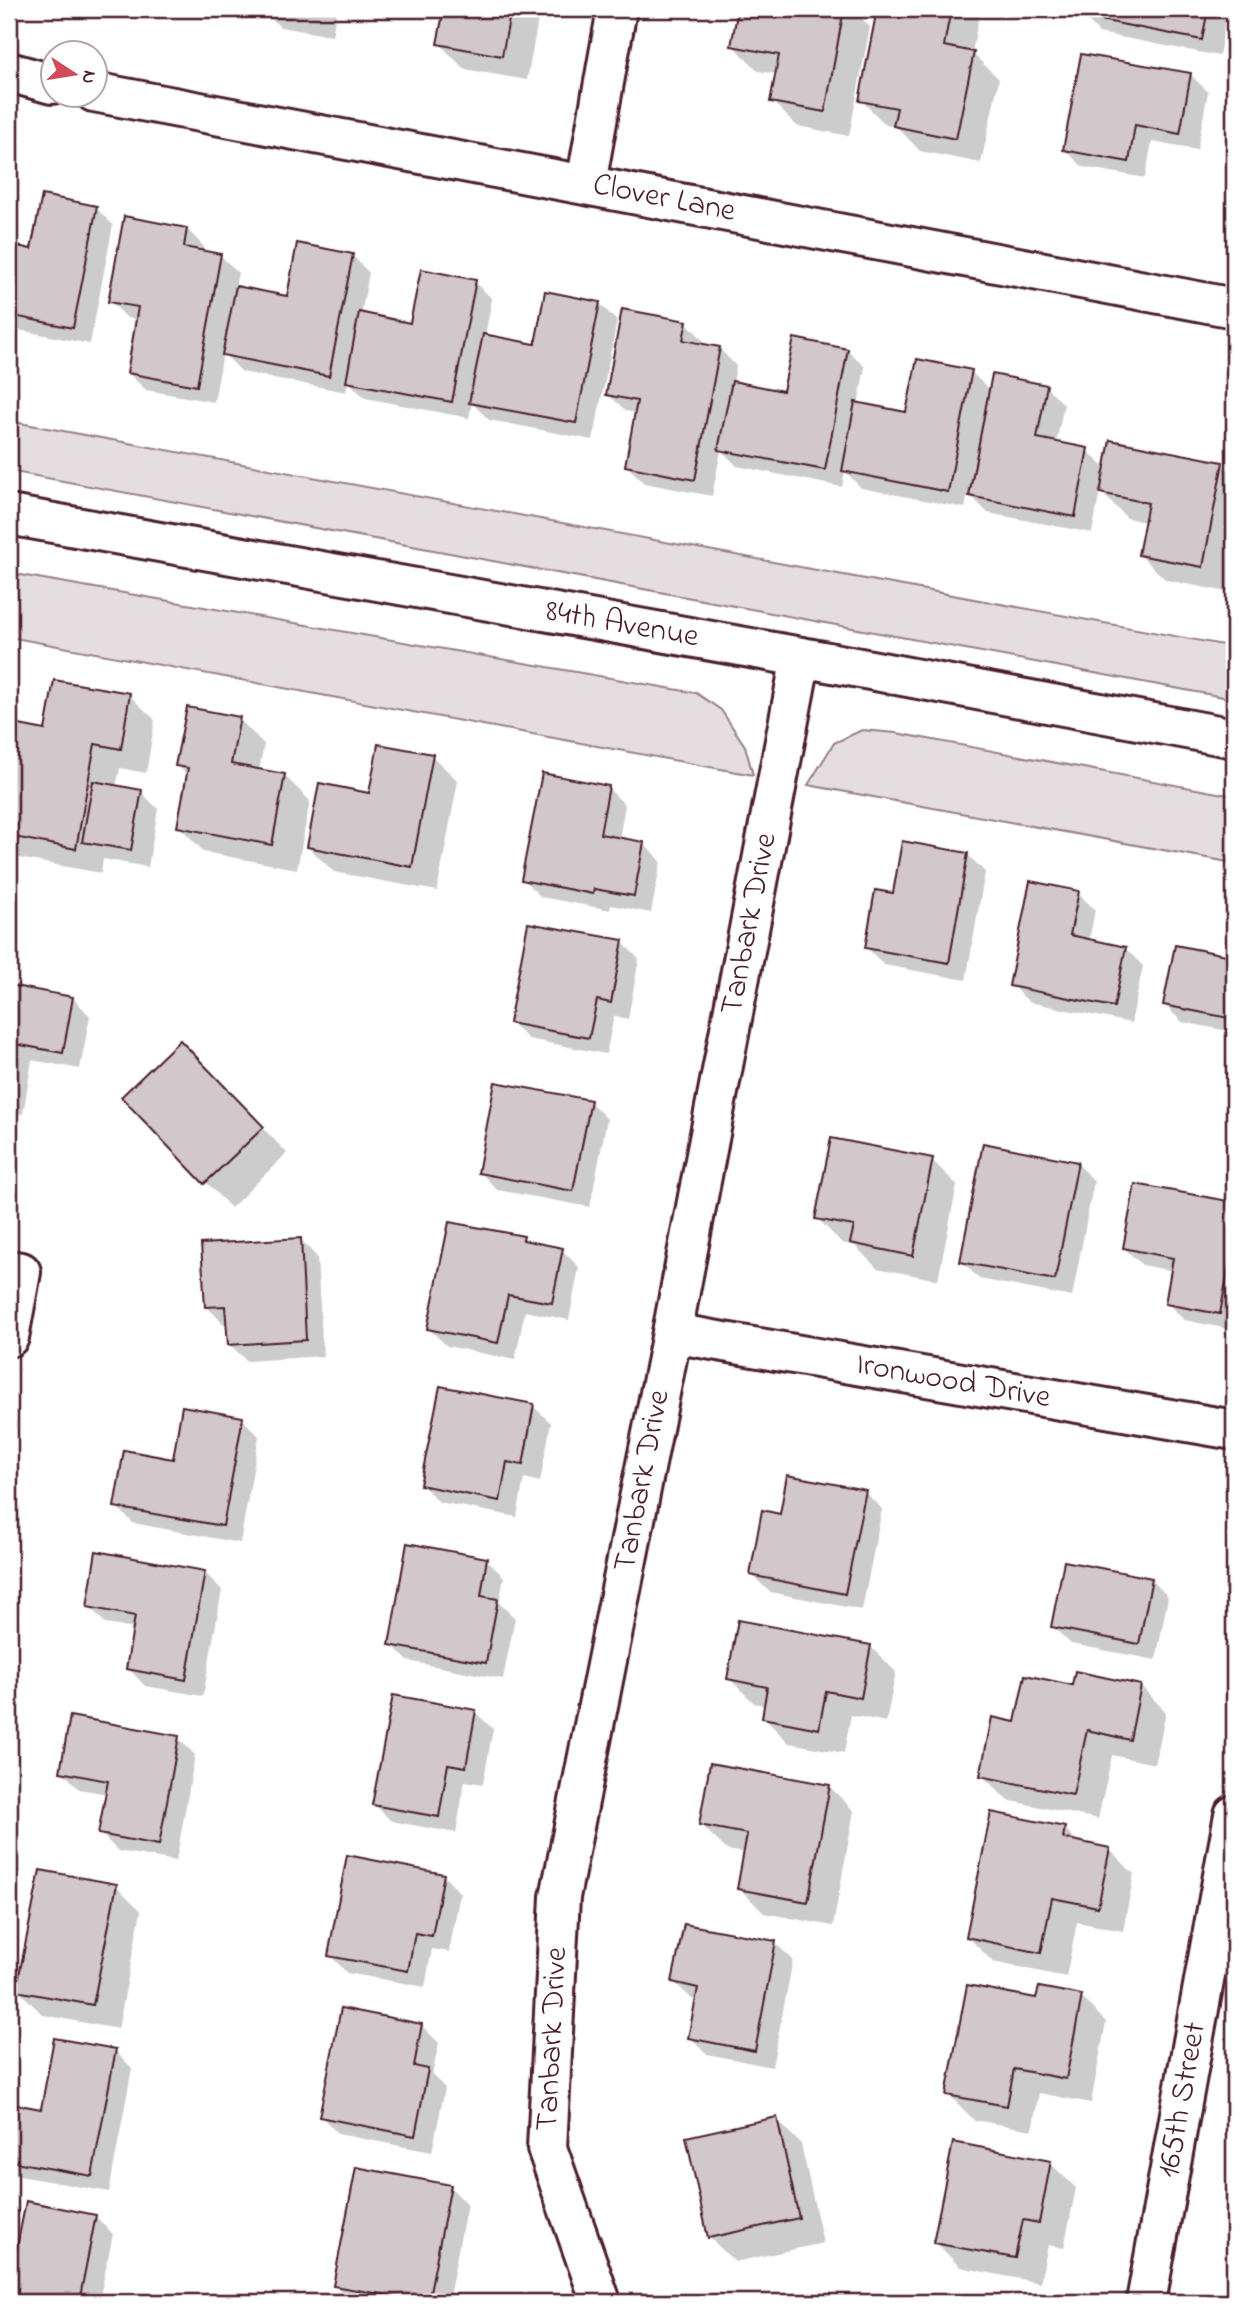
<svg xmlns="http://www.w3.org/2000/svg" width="1243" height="2311" font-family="'Indie Flower',sans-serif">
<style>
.green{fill:#e5dee0;stroke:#987e86;stroke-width:2}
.shadow{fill:#0003}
.building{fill:#d2c7cb;stroke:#4a1f2b;stroke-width:2}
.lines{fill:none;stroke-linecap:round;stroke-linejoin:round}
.minor-casing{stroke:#4a1f2b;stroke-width:44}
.tertiary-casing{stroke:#4a1f2b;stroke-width:44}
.minor{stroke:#fff;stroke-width:38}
.tertiary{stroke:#fff;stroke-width:38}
.labels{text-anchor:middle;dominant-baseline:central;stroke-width:6;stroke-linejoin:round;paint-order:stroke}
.street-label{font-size:32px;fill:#4a1f2b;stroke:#fff}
</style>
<rect width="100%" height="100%" fill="#fff"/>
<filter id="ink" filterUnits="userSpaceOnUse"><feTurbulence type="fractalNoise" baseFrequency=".0143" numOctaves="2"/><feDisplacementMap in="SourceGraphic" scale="14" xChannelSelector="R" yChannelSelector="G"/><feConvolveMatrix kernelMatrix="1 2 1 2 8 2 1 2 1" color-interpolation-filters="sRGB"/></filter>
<g filter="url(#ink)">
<!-- green -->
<g class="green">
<path d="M9,421L1234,647V699L9,471Z"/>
<path d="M9,573L696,693L721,710L745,746L753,775L9,637Z"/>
<path d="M862,730L896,733L1234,796V863L808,785L834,743Z"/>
</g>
<!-- shadow -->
<g class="shadow">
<path d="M262,9H337L332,36L280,27Z"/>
<path d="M437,9H540L527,80L464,69L439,43L445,10Z"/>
<path d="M740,9H853L870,27L849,136L797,126L772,101L777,74L758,71L733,46Z"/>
<path d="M879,9H980L972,53L999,79L981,163L920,151L897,127L886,125L861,100Z"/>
<path d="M1083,9H1228L1219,56L1099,33L1082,15Z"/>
<path d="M1191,75L1208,92L1197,150L1152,142L1145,178L1083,167L1065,150Z"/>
<path d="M96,208L113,225L90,344L9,328V246L33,251Z"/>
<path d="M187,229L204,247L203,252L220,255L238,273L235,288L288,299L352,255L369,273L361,315L412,325L475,282L492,299L485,336L536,346L599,303L617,321L593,440L489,420L472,403L469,418L365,398L348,381L346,392L242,372L223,353L214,402L146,390L128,373L138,320L127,318L110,301Z"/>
<path d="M686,322L703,340L702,345L719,348L736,366L733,383L785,393L847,350L865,367L858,405L908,414L971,372L991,391L1046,387L1064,404L1056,444L1087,450L1106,469L1222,463L1234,476V557L1228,592L1166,580L1140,555L1146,522L1127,518L1100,491L1092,533L988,513L968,493L965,508L861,488L845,471L842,487L737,466L721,450L712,496L644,483L627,466L637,413L626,411L608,394Z"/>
<path d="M9,684L17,693L10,725L47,732L129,695L155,720L146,773L120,768L116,787L141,792L158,809L148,867L103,859L101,873L13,857L9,853Z"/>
<path d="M239,719L264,744L259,771L284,775L310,801L297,869L204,852L179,826L188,776L177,765Z"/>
<path d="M432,756L458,781L437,891L334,872L308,847L370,795Z"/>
<path d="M608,788L625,805L619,839L643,843L661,861L651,913L611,905L610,910L541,897L523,879Z"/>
<path d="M967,854L985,872L966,980L884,965L867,948L894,895Z"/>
<path d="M1078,893L1095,910L1089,941L1125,948L1143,966L1131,1023L1029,1002L1011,985Z"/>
<path d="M622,942L639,959L628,1019L614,1016L606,1054L528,1039L511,1022Z"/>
<path d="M1234,949V1032L1182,1022L1165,1005L1232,959Z"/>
<path d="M9,987L73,998L90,1016L80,1069L32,1060L23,1114L9,1111Z"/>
<path d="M205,1068L287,1153L231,1208L124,1097Z"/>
<path d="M590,1102L607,1119L590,1207L497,1190L480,1172Z"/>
<path d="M932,1160L957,1185L938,1280L877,1268L855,1246L842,1243L817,1218Z"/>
<path d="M1077,1163L1094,1181L1072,1297L979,1279L962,1261Z"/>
<path d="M1136,1186L1234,1204V1330L1184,1320L1167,1303L1173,1271L1142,1265L1124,1248Z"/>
<path d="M523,1238L529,1243L562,1250L579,1267L569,1320L525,1311L515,1360L447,1346L429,1329Z"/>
<path d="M300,1239L317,1257L323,1356L247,1361L229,1344L228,1324H224L207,1307Z"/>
<path d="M533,1406L551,1423L540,1482L524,1478L517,1517L439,1502L422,1485Z"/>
<path d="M242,1419L259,1436L240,1543L133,1523L116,1506L174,1461Z"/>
<path d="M865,1492L882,1509L862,1610L770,1592L752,1575L781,1516Z"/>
<path d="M486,1560L504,1577L499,1603L515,1618L503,1679L408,1661L391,1644Z"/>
<path d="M205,1573L222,1590L203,1696L145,1686L128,1668L135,1629L106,1624L89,1606Z"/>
<path d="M1151,1579L1168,1597L1156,1660L1071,1644L1053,1627Z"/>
<path d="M871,1647L896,1672L886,1722L851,1715L844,1753L789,1743L763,1717L766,1706L754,1703L729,1678Z"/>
<path d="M1141,1686L1166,1712L1155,1764L1112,1755L1098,1819L1007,1800L982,1775L1017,1724L1074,1687Z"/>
<path d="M475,1712L493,1729L483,1784L465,1781L456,1833L391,1821L374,1804Z"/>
<path d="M178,1738L195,1755L176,1861L118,1851L100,1833L108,1794L79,1789L62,1771Z"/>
<path d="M829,1786L854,1811L833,1926L764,1913L739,1888L745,1853L727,1850L701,1825Z"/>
<path d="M1065,1829L1079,1843L1109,1849L1134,1874L1123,1931L1077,1922L1066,1977L993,1962L968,1937Z"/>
<path d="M443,1875L460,1893L449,1952L432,1949L425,1987L347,1973L330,1955Z"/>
<path d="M116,1886L141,1911L118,2029L43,2015L18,1990Z"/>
<path d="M775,1943L793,1960L772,2067L707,2054L690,2037L697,2000L692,1999L674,1982Z"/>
<path d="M1081,1997L1106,2022L1091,2103L1039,2093L1032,2130L974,2120L948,2094L1038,2000Z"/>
<path d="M421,2025L439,2043L432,2075L445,2088L432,2152L338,2134L321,2116Z"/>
<path d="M115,2051L132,2068L109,2192L9,2174V2105L42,2111Z"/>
<path d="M776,2119L801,2144L823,2243L735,2262L709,2237Z"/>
<path d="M1050,2163L1076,2188L1064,2248L1048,2245L1040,2283L960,2267L935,2242Z"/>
<path d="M450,2187L467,2204L448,2302H352L335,2285Z"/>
<path d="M95,2216L113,2234L99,2302H9V2268L15,2269Z"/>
</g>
<!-- building -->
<g class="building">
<path d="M444,9H511L502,56L437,44Z"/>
<path d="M738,9H844L825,112L770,102L779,55L731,46Z"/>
<path d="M877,9H951L944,46L974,52L956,139L893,126L897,108L859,101Z"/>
<path d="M1082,9H1208L1202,40L1080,16Z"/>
<path d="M1081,54L1191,73L1180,134L1135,125L1129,162L1063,150Z"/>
<path d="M42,195L97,206L73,328L9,315V244L31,249Z"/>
<path d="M124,216L187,228L184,247L221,254L197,386L127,373L138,307L108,302Z"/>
<path d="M297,243L353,254L329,376L222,355L236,286L287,296Z"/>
<path d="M421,269L476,280L452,402L346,382L359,312L410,323Z"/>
<path d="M545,291L600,302L576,423L469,403L483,334L535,344Z"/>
<path d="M622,309L687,321L683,340L720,347L695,480L625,466L637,401L606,395Z"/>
<path d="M794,338L848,349L825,470L718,450L732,381L783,391Z"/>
<path d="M917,359L972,370L948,492L842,471L855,402L906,412Z"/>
<path d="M992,374L1047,385L1037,438L1088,448L1075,517L969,496Z"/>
<path d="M1110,440L1223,462L1203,567L1138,555L1148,503L1100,493Z"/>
<path d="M54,680L130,693L121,749L95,744L76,849L9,836V723L45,730Z"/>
<path d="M187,707L240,717L231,764L285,774L272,845L177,827L188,768L175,766Z"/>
<path d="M378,744L433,754L412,867L307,847L319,783L369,793Z"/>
<path d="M542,773L609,786L600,834L644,842L634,896L594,889L593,894L521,880Z"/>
<path d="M93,781L142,790L131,850L82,842Z"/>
<path d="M902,841L968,853L949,963L865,948L875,890L893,893Z"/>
<path d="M1030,881L1079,891L1070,935L1126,947L1114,1007L1009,986Z"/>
<path d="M528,923L623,940L611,1003L597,1000L589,1038L509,1023Z"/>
<path d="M1234,939V1019L1163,1005L1175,945L1231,956Z"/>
<path d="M9,985L73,997L63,1053L15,1044L9,1081Z"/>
<path d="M180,1040L264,1127L204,1184L121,1097Z"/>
<path d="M495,1082L591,1100L573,1191L478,1173Z"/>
<path d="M831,1138L933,1158L913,1256L850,1243L854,1226L815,1219Z"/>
<path d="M983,1143L1078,1162L1055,1280L960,1262Z"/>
<path d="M1135,1184L1234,1202V1238L1220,1314L1165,1304L1173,1258L1123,1248Z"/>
<path d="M449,1222L524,1236L523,1240L563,1248L552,1303L508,1295L498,1343L427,1329Z"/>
<path d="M301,1238L306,1340L228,1345L225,1306L205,1307L201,1244Z"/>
<path d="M440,1386L534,1404L523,1465L507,1462L500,1501L420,1485Z"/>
<path d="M182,1406L243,1417L223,1526L114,1507L124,1450L173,1459Z"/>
<path d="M787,1475L866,1490L845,1594L750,1575L762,1510L780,1514Z"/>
<path d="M407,1543L487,1558L481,1596L498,1599L486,1663L389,1645Z"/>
<path d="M96,1551L205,1571L186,1680L126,1669L135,1616L87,1607Z"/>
<path d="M1064,1561L1152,1578L1139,1644L1051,1627Z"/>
<path d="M738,1620L871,1645L861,1698L826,1691L819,1729L762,1718L767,1687L727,1679Z"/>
<path d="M1075,1671L1141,1685L1130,1740L1087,1730L1073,1795L980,1776L992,1717L1015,1722L1025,1675L1072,1685Z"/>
<path d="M393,1695L476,1710L466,1767L448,1764L439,1817L372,1805Z"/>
<path d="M70,1716L179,1736L159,1845L98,1834L108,1781L60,1772Z"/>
<path d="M710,1763L830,1785L808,1902L737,1889L747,1834L699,1825Z"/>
<path d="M991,1812L1065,1827L1063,1838L1110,1848L1098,1907L1052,1898L1041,1953L966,1937Z"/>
<path d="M347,1855L444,1874L432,1936L415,1933L408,1971L328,1956Z"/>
<path d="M40,1870L117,1884L93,2005L16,1991Z"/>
<path d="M684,1924L776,1941L755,2051L688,2038L698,1988L672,1982Z"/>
<path d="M967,1985L1036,1998L1039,1987L1082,1995L1066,2079L1014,2069L1007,2106L946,2095Z"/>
<path d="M341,2008L422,2024L414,2066L428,2069L415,2136L319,2117Z"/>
<path d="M54,2038L116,2049L92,2176L9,2161V2103L41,2109Z"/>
<path d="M777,2117L799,2218L708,2238L686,2137Z"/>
<path d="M953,2142L1051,2161L1039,2223L1023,2220L1015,2258L933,2243Z"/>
<path d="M356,2167L451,2185L428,2302L333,2286Z"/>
<path d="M26,2201L96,2215L79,2302H9V2266L13,2267Z"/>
</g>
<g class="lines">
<defs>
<g id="minor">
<path d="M9,72L52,84"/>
<path d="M94,92L1234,308"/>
<path d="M586,184L617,9"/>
<path d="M9,1270L21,1272L9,1337"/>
<path d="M672,1333L1234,1430"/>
<path d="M601,2302L547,2148L560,1897L672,1333L801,657"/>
<path d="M1146,2302L1234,1815"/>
</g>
<path id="tertiary" d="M9,515L801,657L1234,738"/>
</defs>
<!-- minor casing -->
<use href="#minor" class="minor-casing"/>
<!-- tertiary casing -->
<use href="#tertiary" class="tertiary-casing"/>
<!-- minor -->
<use href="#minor" class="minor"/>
<!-- tertiary -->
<use href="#tertiary" class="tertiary"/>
</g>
</g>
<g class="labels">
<!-- street labels -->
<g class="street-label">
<text transform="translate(664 199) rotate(11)">Clover Lane</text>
<text transform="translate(622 625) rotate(10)">84th Avenue</text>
<text transform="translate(750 924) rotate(-79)">Tanbark Drive</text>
<text transform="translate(953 1382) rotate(10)">Ironwood Drive</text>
<text transform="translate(643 1481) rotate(-79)">Tanbark Drive</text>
<text transform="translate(553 2039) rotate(-87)">Tanbark Drive</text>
<text transform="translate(1183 2100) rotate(-80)">165th Street</text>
</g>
</g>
<!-- margin -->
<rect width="1243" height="2311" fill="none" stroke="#fff" stroke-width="35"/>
<rect x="18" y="18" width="1208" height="2276" fill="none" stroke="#4a1f2b" stroke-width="2.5" filter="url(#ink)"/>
<!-- north arrow -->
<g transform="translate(74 74) rotate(102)"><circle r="33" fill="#ffffff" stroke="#b7a5aa" stroke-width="2"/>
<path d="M0-5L12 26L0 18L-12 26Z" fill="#d1495b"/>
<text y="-10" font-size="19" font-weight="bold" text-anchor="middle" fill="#4a1f2b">N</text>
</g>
</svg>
